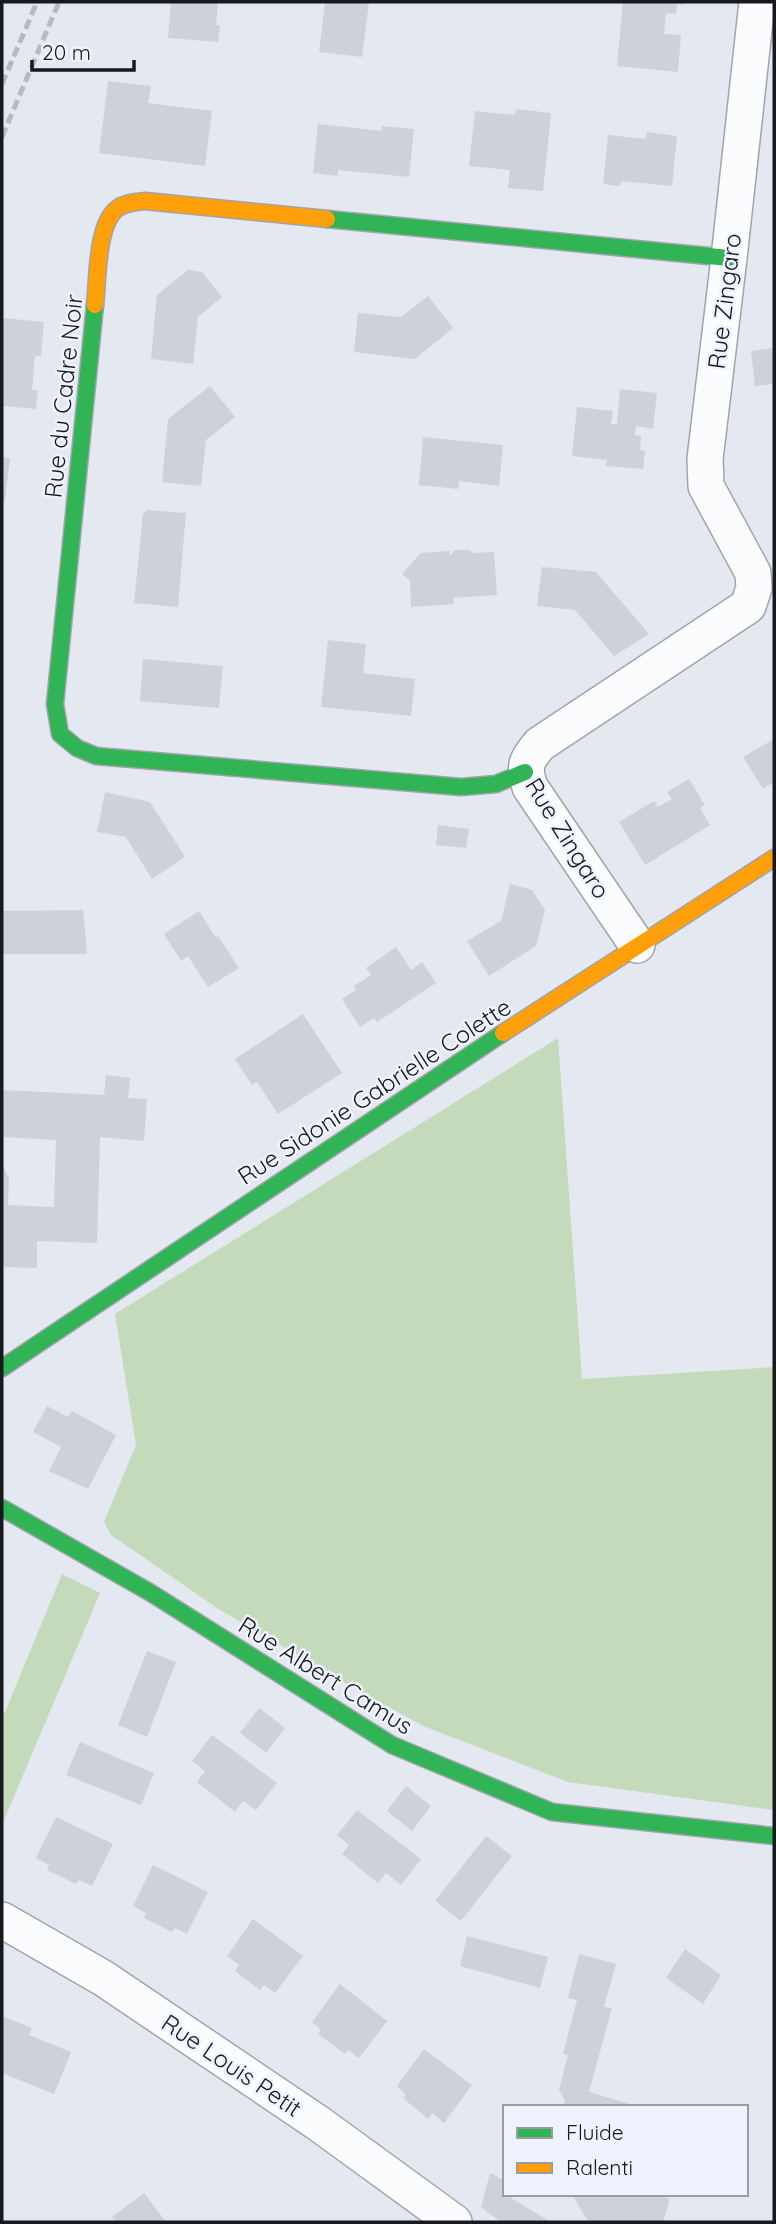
<svg xmlns="http://www.w3.org/2000/svg" width="776" height="2224" font-family="Quicksand,sans-serif">
<style>
.green{fill:#c4daba}
.building{fill:#ced1d8}
.lines{fill:none;stroke-linecap:round;stroke-linejoin:round}
.street-casing{stroke:#a1a4ab;stroke-width:38}
.fast-casing{stroke:#a1a4ab;stroke-width:19}
.slow-casing{stroke:#a1a4ab;stroke-width:19}
.street{stroke:#fbfcfd;stroke-width:35}
.fast{stroke:#30b455;stroke-width:16}
.slow{stroke:#ff9f0a;stroke-width:16}
.rail{stroke:#b9b9bb;stroke-width:5;stroke-dasharray:10 5;stroke-linecap:butt}
.labels{text-anchor:middle;dominant-baseline:central;stroke-width:5;stroke-linejoin:round;paint-order:stroke}
.street-label{font-size:24px;fill:#17191f;stroke:#eff3fe}
</style>
<rect width="100%" height="100%" fill="#e4e8f1"/>
<!-- green -->
<g class="green">
<path d="M558,1038L582,1379L774,1367V1810L568,1782L423,1726L336,1678L217,1608L111,1535L104,1522L136,1445L115,1314Z"/>
<path d="M62,1574L100,1593L2,1825V1712H5Z"/>
</g>
<!-- building -->
<g class="building">
<path d="M171,2H218L216,25H220L218,42L168,38Z"/>
<path d="M325,2H369L362,57L319,52Z"/>
<path d="M623,2H685L684,5L677,4L676,14L666,13L664,34L681,35L678,72L617,66Z"/>
<path d="M108,81L151,86L148,103L212,111L205,166L99,153Z"/>
<path d="M516,109L551,113L543,191L508,188L510,170L469,166L475,111L515,115Z"/>
<path d="M318,124L382,131V126L414,129L409,177L338,170L337,176L313,173Z"/>
<path d="M647,132L677,136L672,186L621,181L620,186L603,184L608,135L646,139Z"/>
<path d="M188,270L202,272L222,297L198,317L193,364L151,359L157,295Z"/>
<path d="M428,296L453,328L415,359L354,352L358,313L401,317Z"/>
<path d="M2,318L44,322L41,356H35L32,390H38L36,409L2,406Z"/>
<path d="M774,348V384L755,386L751,351Z"/>
<path d="M210,386L235,417L206,440L201,486L162,482L168,419Z"/>
<path d="M620,389L657,393L653,429L636,426L635,435L641,436L640,450L645,451L643,469L606,466L607,460L572,456L577,407L613,411L611,424H617Z"/>
<path d="M423,437L503,445L499,486L459,481L458,489L419,485Z"/>
<path d="M2,457L10,458L5,502L2,501Z"/>
<path d="M147,510L186,513L178,607L134,603L143,514Z"/>
<path d="M455,550H469L474,553L494,552L497,595L453,598L454,604L411,607L410,580L402,574L421,553L450,551V556Z"/>
<path d="M542,567L596,572L649,634L614,656L575,610L537,606Z"/>
<path d="M328,640L366,644L363,673L415,679L411,716L321,707Z"/>
<path d="M143,659L223,666L219,708L140,701Z"/>
<path d="M774,739V782L763,789L743,757Z"/>
<path d="M689,779L705,805L700,808L710,825L645,865L619,822L654,801L658,807L672,799L667,792Z"/>
<path d="M105,792L150,802L185,857L152,879L126,837L97,832Z"/>
<path d="M438,825L469,829L466,848L436,845Z"/>
<path d="M510,884L532,890L545,910L536,946L489,976L467,941L501,921Z"/>
<path d="M83,910L87,954H2V911Z"/>
<path d="M199,911L216,938L218,936L239,968L208,987L188,956L181,961L164,934Z"/>
<path d="M396,947L411,970L422,962L436,983L377,1022L374,1018L360,1027L342,999L356,990L354,986L371,975L366,968Z"/>
<path d="M303,1014L342,1073L278,1114L257,1082L252,1085L235,1059Z"/>
<path d="M106,1075L130,1078L128,1098L147,1099L144,1141L100,1137L97,1243L37,1241V1268L2,1267V1163L9,1179L8,1205L54,1207L56,1140L2,1137V1090L104,1095Z"/>
<path d="M47,1406L68,1417L72,1411L116,1435L88,1489L49,1471L61,1447L33,1432Z"/>
<path d="M147,1651L176,1662L147,1737L118,1725Z"/>
<path d="M259,1708L285,1728L266,1753L240,1733Z"/>
<path d="M212,1735L277,1783L256,1810L243,1801L235,1812L197,1782L205,1771L192,1761Z"/>
<path d="M80,1742L154,1773L141,1805L66,1775Z"/>
<path d="M406,1786L431,1806L412,1831L387,1811Z"/>
<path d="M357,1810L421,1859L401,1885L386,1873L378,1883L342,1854L349,1845L337,1835Z"/>
<path d="M56,1817L113,1844L92,1886L79,1880L76,1884L47,1870L49,1865L36,1858Z"/>
<path d="M486,1836L512,1856L461,1921L435,1901Z"/>
<path d="M153,1865L208,1892L187,1934L175,1928L172,1932L144,1918L146,1913L133,1906Z"/>
<path d="M253,1919L303,1956L275,1993L264,1985L260,1990L235,1971L239,1965L227,1956Z"/>
<path d="M467,1936L548,1957L540,1988L460,1966Z"/>
<path d="M685,1949L721,1975L703,2004L666,1978Z"/>
<path d="M579,1954L616,1964L604,2007L612,2008L589,2092L641,2107H563L565,2101L559,2090L568,2055L563,2054L577,2000L568,1998Z"/>
<path d="M340,1984L387,2021L359,2058L348,2050L345,2054L318,2034L321,2030L312,2022Z"/>
<path d="M2,2016L32,2028L29,2035L71,2052L54,2094L2,2073Z"/>
<path d="M424,2049L472,2085L444,2123L432,2113L428,2119L403,2098L406,2095L397,2086Z"/>
<path d="M490,2173L505,2181V2194H513L511,2198L551,2222H501L481,2207Z"/>
<path d="M144,2193L166,2222H116L112,2217Z"/>
<path d="M572,2194H655L670,2199L663,2222H595L587,2220Z"/>
</g>
<g class="lines">
<defs>
<g id="street">
<path d="M637,945L530,787C523,766 526,760 540,744L748,606L754,588L753,573L706,486L705,459L729,258L757,2"/>
<path d="M2,1920L103,1978L318,2123L454,2222"/>
</g>
<g id="fast">
<path d="M327,219L729,258"/>
<path d="M95,305L55,704L60,734L77,748L96,756L461,787L496,784L525,772"/>
<path d="M2,1368L503,1033"/>
<path d="M2,1508L151,1593L392,1745L552,1812L774,1836"/>
</g>
<g id="slow">
<path d="M95,305C98,281 96,223 118,208C125,203 136,202 145,201L327,219"/>
<path d="M503,1033L774,858"/>
</g>
</defs>
<!-- street casing -->
<use href="#street" class="street-casing"/>
<!-- fast casing -->
<use href="#fast" class="fast-casing"/>
<!-- slow casing -->
<use href="#slow" class="slow-casing"/>
<!-- street -->
<use href="#street" class="street"/>
<!-- fast -->
<use href="#fast" class="fast"/>
<!-- slow -->
<use href="#slow" class="slow"/>
<!-- rail -->
<g class="rail">
<path d="M2,84L37,2"/>
<path d="M2,137L59,2"/>
</g>
</g>
<g class="labels">
<!-- street labels -->
<g class="street-label">
<text transform="translate(724 301) rotate(-83)">Rue Zingaro</text>
<text transform="translate(63 396) rotate(-84)">Rue du Cadre Noir</text>
<text transform="translate(568 838) rotate(58)">Rue Zingaro</text>
<text transform="translate(374 1091) rotate(-33)">Rue Sidonie Gabrielle Colette</text>
<text transform="translate(326 1675) rotate(32)">Rue Albert Camus</text>
<text transform="translate(232 2065) rotate(34)">Rue Louis Petit</text>
</g>
</g>
<!-- border -->
<rect width="776" height="2224" fill="none" stroke="#17191f" stroke-width="7"/>
<!-- legend -->
<rect x="503" y="2105" width="245" height="91" fill="#eff3fe" stroke="#999ca5" stroke-width="2"/>
<rect x="517" y="2128" width="35" height="10" fill="#30b455" stroke="#999ca5" stroke-width="2"/>
<text x="566" y="2140" font-size="21" fill="#17191f">Fluide</text>
<rect x="517" y="2163" width="35" height="10" fill="#ff9f0a" stroke="#999ca5" stroke-width="2"/>
<text x="566" y="2175" font-size="21" fill="#17191f">Ralenti</text>
<!-- scale -->
<path d="M32 60v10h102v-10" fill="none" stroke="#17191f" stroke-width="3.5"/>
<text x="42" y="60" font-size="21" fill="#17191f" stroke="#eff3fe" stroke-width="5" paint-order="stroke">20 m</text>
</svg>
